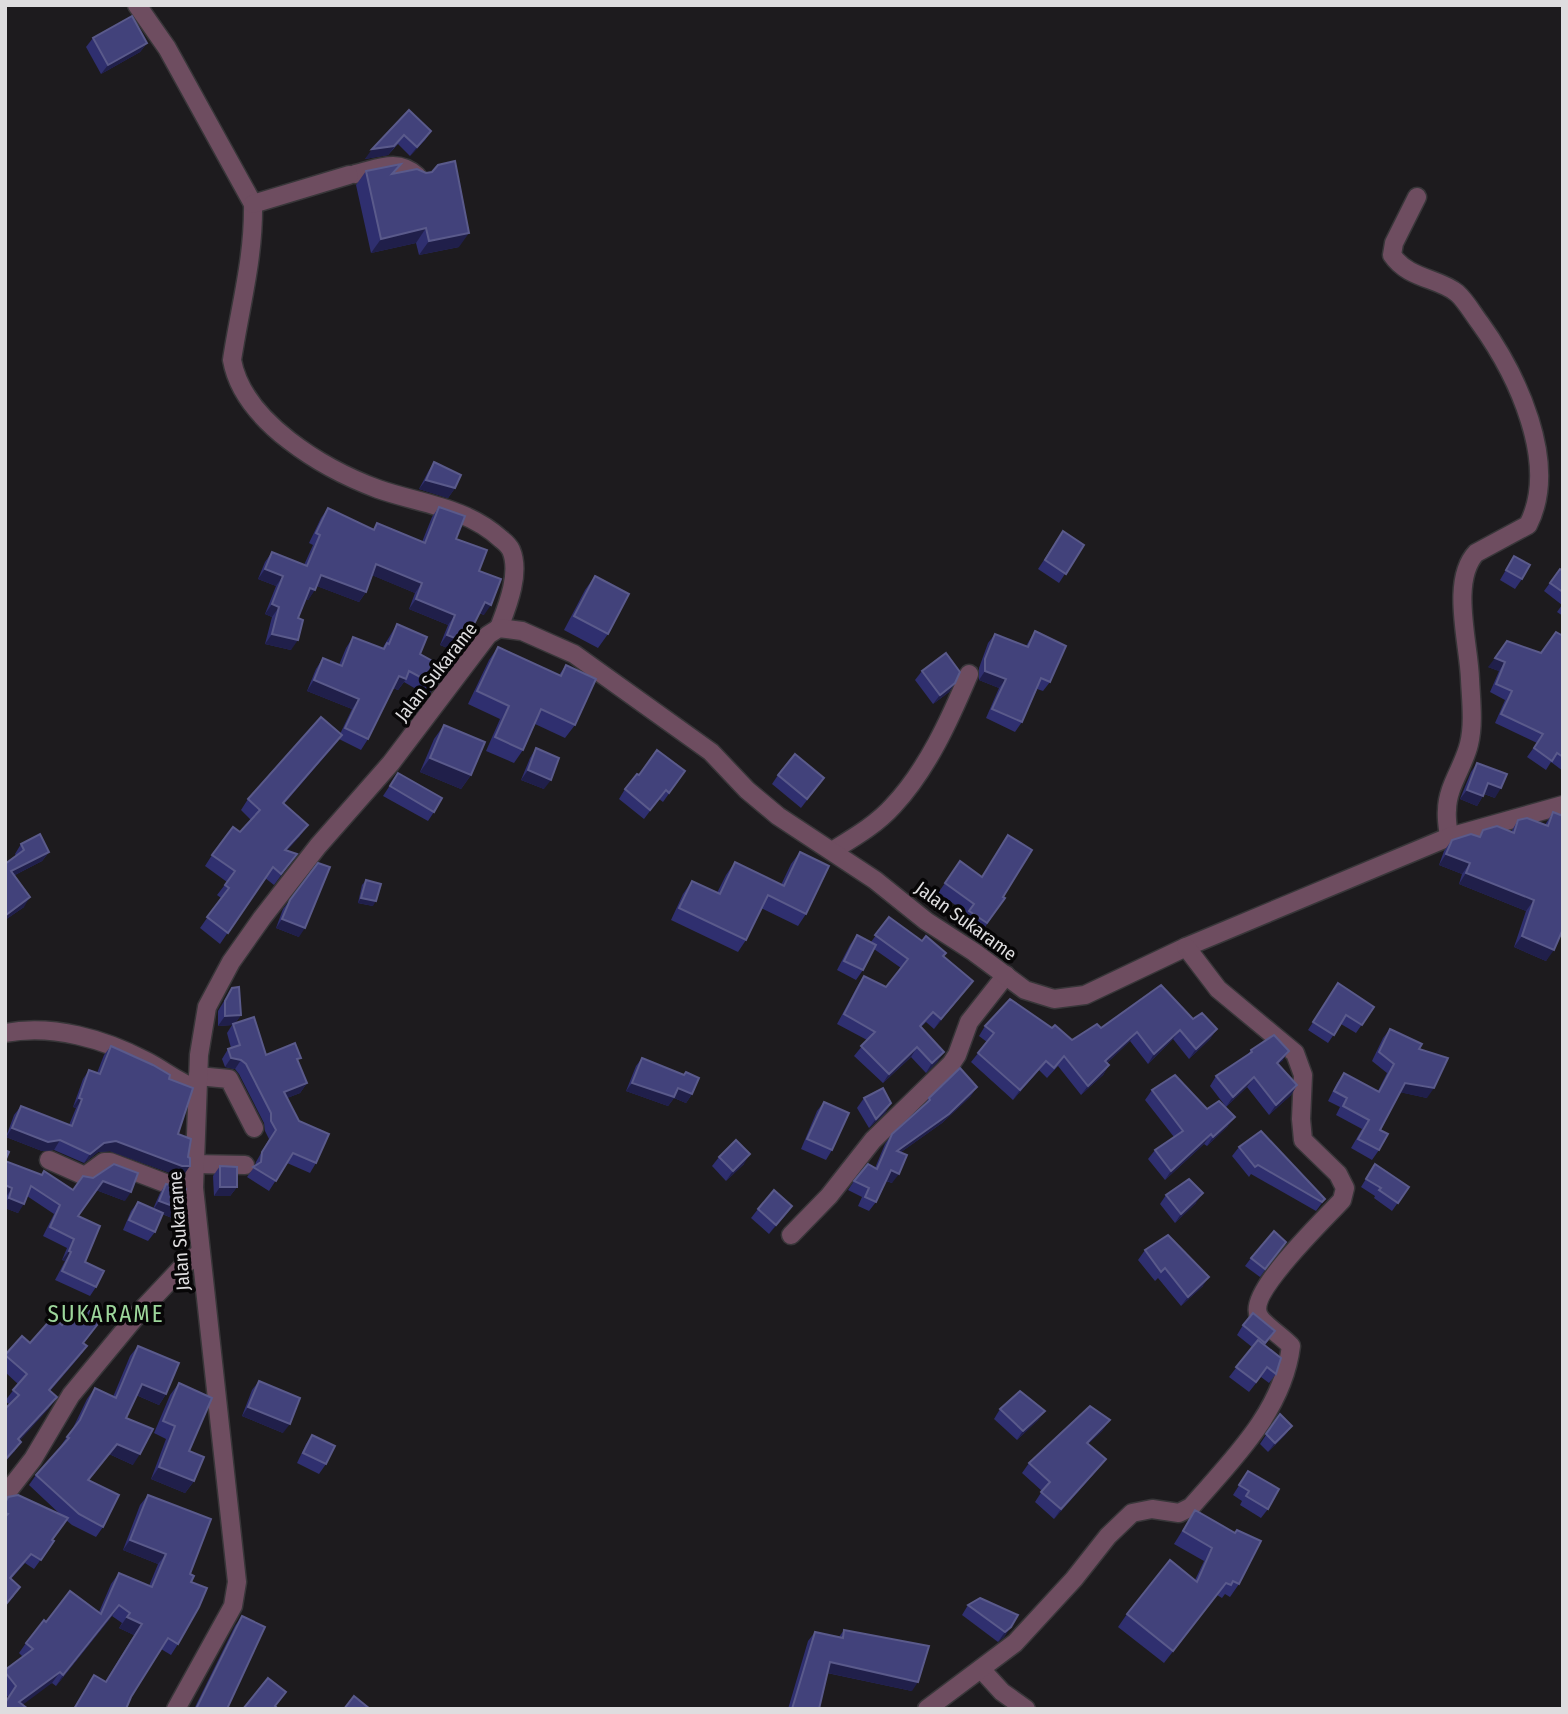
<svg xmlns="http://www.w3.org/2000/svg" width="1568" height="1714" font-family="'Fira Sans Condensed',sans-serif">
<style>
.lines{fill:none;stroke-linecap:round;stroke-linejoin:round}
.minor-casing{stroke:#383639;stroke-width:21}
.minor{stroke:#6e4d60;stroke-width:18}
.wall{fill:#2f2f6f}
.shaded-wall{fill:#201f4a}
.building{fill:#42427b;stroke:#5a5a8b;stroke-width:2}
.labels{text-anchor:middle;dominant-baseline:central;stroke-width:7;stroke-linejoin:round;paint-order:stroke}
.street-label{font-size:19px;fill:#dedddf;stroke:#070607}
.quarter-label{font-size:23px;letter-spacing:2px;fill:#9dd69b;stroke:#070607}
</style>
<rect width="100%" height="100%" fill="#1d1b1e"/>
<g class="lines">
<defs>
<g id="minor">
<path d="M137,5L167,48L253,204C254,258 240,307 232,360C243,422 324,469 378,489C421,504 466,507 501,539C505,542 509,546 511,550C521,573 507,607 499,628"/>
<path d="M355,174C378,169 397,158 417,176"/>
<path d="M1417,197L1394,243L1392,255C1408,279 1439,278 1457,293C1466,301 1473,314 1480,323C1516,373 1560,463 1528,525L1476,553C1450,581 1469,644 1470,679C1471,700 1474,724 1469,744C1464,766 1447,787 1447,810C1446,819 1448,828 1449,837"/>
<path d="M253,204L349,175"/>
<path d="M832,851C853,838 876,825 893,806C927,770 950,719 969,674"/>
<path d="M5,1033C53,1024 104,1039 146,1061C164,1070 177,1082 197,1089"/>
<path d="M198,1076L229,1079L254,1128"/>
<path d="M49,1160L85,1176L104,1162H110L173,1186L194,1188"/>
<path d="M194,1164L245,1165"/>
<path d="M791,1235L829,1196L873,1140L951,1064L957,1055L969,1022L1006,975"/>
<path d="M5,1495L33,1459L71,1395L138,1314L185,1264L200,1253"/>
<path d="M981,1669L1002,1692L1026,1709"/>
<path d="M176,1709L233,1606L237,1582L194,1188L199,1055L207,1007L231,962L262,918L318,846L391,763L488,635L499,628L522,631L574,654L711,752L747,790L778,816L875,880L926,921L974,952L1025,990L1054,999L1085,995L1186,947L1449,837L1563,805"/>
<path d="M927,1709L1015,1643L1074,1579L1108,1536L1132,1513L1152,1509L1179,1513L1191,1507C1232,1460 1283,1411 1291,1346C1283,1337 1264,1325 1259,1316C1246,1293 1326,1218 1342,1200L1345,1188L1338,1174L1303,1140L1301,1119L1303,1075L1295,1053L1218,989L1186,947"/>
</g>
</defs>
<!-- minor casing -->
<use href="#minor" class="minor-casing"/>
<!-- minor -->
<use href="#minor" class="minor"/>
</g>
<!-- wall -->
<g class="wall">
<path d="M93,38L147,43L140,52L101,74L86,47Z"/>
<path d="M409,110L431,131L425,140L410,156L398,144L388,155L365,159Z"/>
<path d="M401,164L394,173H426L432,172L459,247L419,255L416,243L371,253L356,185L366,171Z"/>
<path d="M434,462L455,488L448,498L419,489L428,472Z"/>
<path d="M439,507L456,539L479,571L484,615L479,613L465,642L458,652L440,645L448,625L409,609L415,593L372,575L366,592L359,602L317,586L308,600L306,599L298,618L291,650L265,644L272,617L265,614L276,586L258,579L265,562L272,552L304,565L313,545L309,543L321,518L328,508L373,530L377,523L422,542L432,517Z"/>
<path d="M1063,531L1084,545L1059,583L1038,569Z"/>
<path d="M1514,556L1522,579L1515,589L1500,580Z"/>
<path d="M1560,569L1563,571V616L1557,612L1562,605L1544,591Z"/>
<path d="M595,576L608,634L598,648L564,630L585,590Z"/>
<path d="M397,624L420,654L447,669L428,696L404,682L398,690L393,688L368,739L361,750L339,739L284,804L300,836L287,850L297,854L274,885L265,878L220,944L200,928L221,898L217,895L227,882L205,866L212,855L240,832L251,820L241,810L248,799L340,734L352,709L307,691L316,669L323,658L339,665L346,648L353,637L382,649Z"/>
<path d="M1035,631L1050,682L1043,691L1037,689L1022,722L1015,732L986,718L999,688L979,680V668L988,643L995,634L1026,646Z"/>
<path d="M1563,636V771L1551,762L1546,770L1527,757L1537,743L1495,723L1505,700L1490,692L1499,671L1488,667L1541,653Z"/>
<path d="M498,647L559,675L566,665L575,725L565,738L535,724L523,750L514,763L486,751L500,719L468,704L489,660Z"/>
<path d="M922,671L955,683L949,692L933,704L915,680Z"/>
<path d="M444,725L471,775L461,789L420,772L434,739Z"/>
<path d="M536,748L544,789L521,780L530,758Z"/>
<path d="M1477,763L1495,798L1484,794L1477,806L1460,799L1471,772Z"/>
<path d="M685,771L663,802L659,799L644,819L619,799L625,789L639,775Z"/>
<path d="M398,773L434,812L428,821L383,796Z"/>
<path d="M778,775L824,778L801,808L772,784Z"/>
<path d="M1553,812L1563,816V935L1562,937L1560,936L1546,961L1514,947L1526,911L1459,884L1462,874L1439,865L1444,851L1452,840L1479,837L1483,830L1511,832L1518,820L1545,825Z"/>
<path d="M1008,835L1003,897L1005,898L981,933L963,920L967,913L938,893L945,883L982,877Z"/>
<path d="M21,844L49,852L42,861L15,875L24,907L5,920V864L16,856L15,854Z"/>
<path d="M800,852L806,914L798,926L761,908L746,940L738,952L671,920L683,894L692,881L717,893L726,875L735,862L781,885L791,864Z"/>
<path d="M366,880L373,906L358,903L362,885Z"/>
<path d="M290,900L299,937L276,928L283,909Z"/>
<path d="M889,917L943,956L973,981L934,1029L926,1022L921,1027L938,1061L926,1073L911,1057L883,1083L854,1056L867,1040L837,1024L858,985L864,976L886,987L901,968L874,949L863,970L856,980L837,970L850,945L857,935L871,942Z"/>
<path d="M1338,983L1374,1007L1356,1033L1341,1024L1328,1043L1308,1030Z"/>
<path d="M232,988L241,1015L235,1023L266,1055L298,1062L307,1083L300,1093L287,1098L316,1163L310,1173L287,1163L269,1191L247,1177L255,1166L256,1162L269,1139L265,1131L264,1123L239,1074L235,1069L225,1067L222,1059L228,1049L231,1048L227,1033L232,1025L218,1026V1011Z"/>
<path d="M1193,1019L1217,1029L1210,1039L1189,1059L1173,1039L1148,1064L1130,1041L1107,1063L1109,1065L1103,1075L1081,1095L1058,1066L1047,1078L1039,1070L1013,1100L971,1062L987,1042L979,1036L985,1026L1072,1040L1101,1028Z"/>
<path d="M1390,1029L1419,1049L1427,1098L1400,1092L1380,1130L1379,1150L1372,1160L1351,1148L1362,1129L1336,1115L1340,1107L1328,1101L1337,1083L1344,1073L1378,1091L1387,1073L1372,1061L1383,1038Z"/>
<path d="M111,1046L169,1079L183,1176L176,1175L110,1151L98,1152L84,1163L54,1150L42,1151L6,1137L14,1115L21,1106L69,1125L76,1108L73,1107L83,1079L89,1070L97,1073L104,1055Z"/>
<path d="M1251,1050L1283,1060L1278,1064L1297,1085L1291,1095L1269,1115L1247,1087L1226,1107L1210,1086L1216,1076L1247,1056Z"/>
<path d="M642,1058L684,1075L686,1072L692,1094L686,1103L674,1098L668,1106L626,1091L636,1066Z"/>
<path d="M977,1087L970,1097L942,1123L901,1152L892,1183L886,1181L876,1202L869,1211L858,1206L862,1197L848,1190L854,1181L875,1168L885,1144L892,1134L924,1106L929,1098Z"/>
<path d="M1152,1090L1207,1109L1228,1126L1207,1146L1204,1144L1165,1180L1148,1159L1155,1150L1174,1137L1145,1100Z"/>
<path d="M864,1098L891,1103L885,1113L869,1128L857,1108Z"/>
<path d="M824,1102L832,1150L826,1160L801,1149L817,1111Z"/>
<path d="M1239,1147L1325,1199L1316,1211L1251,1174L1249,1177L1232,1156Z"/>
<path d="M719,1157L744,1164L726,1181L712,1166Z"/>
<path d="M5,1161L73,1190L83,1176L125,1201L96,1190L78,1216L85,1262L96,1287L90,1296L55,1280L65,1261L62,1260L67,1248L43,1236L54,1214L27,1196L18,1213L5,1208Z"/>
<path d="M1375,1164L1409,1187L1392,1211L1374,1198L1375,1196L1361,1187Z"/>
<path d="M220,1166L237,1187L230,1196H214L213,1176Z"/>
<path d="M166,1184L178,1208L172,1218L162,1214L155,1232L148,1241L123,1230L131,1211L138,1202L153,1209L160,1193Z"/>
<path d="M1166,1195L1196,1203L1175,1223L1160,1204Z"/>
<path d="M792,1206L769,1234L751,1218L758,1209Z"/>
<path d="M1286,1242L1260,1277L1245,1266L1251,1258Z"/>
<path d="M1145,1250L1203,1286L1181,1306L1158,1278L1155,1281L1138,1260Z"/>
<path d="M101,1320L84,1343L87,1346L79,1357L50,1391L49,1408L20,1440L21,1442L14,1452L10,1405L5,1401L18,1384L5,1372V1355L30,1343L62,1325Z"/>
<path d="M1243,1325L1275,1331L1265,1345L1276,1374L1269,1383L1261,1377L1249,1392L1229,1377L1252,1347L1237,1335Z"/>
<path d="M138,1346L166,1394L159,1405L136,1395L126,1418L133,1465L109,1454L89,1480L103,1527L96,1537L72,1525L66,1520L52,1540L54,1541L34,1569L25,1563L11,1579L14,1596L5,1606V1501L8,1497L62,1516L29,1485L36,1475L60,1448V1447L73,1428L87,1399L95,1388L113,1397L130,1356Z"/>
<path d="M259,1381L283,1433L242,1416L252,1390Z"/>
<path d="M179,1383L194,1481L185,1493L151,1479L166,1439L154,1433L170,1395Z"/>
<path d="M1000,1409L1045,1411L1038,1420L1017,1440L994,1419Z"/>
<path d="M1280,1414L1292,1426L1285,1435L1268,1452L1260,1444Z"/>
<path d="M1103,1430L1088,1444L1106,1459L1099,1468L1054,1519L1035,1502L1042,1491L1022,1473L1029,1463Z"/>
<path d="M312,1435L326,1464L319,1474L297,1463L306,1444Z"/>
<path d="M1248,1471L1268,1509L1261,1518L1240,1505L1242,1501L1233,1495Z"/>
<path d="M148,1495L190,1574L191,1582L178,1644L171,1655L161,1649L131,1697L126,1709H73L94,1675L105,1682L134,1635L119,1628L122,1623L112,1616L56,1686L52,1683L5,1709V1702L8,1697L5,1693V1670L23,1657L19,1653L26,1643L46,1622L99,1612L111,1584L119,1573L149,1586L158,1564L123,1550L140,1505Z"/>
<path d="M1195,1510L1239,1584L1230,1597L1225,1594L1222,1598L1217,1595L1164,1663L1118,1627L1127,1614L1195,1580L1204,1561L1174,1544L1187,1523Z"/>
<path d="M968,1605L1018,1615L1004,1637L998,1642L962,1615Z"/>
<path d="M242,1616L227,1709H194L235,1626Z"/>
<path d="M844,1630L912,1691L827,1673L819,1709H788L808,1641L815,1632L839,1637Z"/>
</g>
<!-- shaded-wall -->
<g class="shaded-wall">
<path d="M147,43L140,52L101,74L108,65Z"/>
<path d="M431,131L425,140L410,156L417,147Z"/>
<path d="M404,135L388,155L365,159L372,149Z"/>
<path d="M426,228L416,243L371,253L381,239Z"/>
<path d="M469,233L459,247L419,255L429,241Z"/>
<path d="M426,480L455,488L448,498L419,489Z"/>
<path d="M376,564L422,583L415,593L369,574Z"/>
<path d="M265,569L283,576L276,586L258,579Z"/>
<path d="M321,575L366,592L359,602L314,585Z"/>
<path d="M310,588L315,590L308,600L303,598Z"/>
<path d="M416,599L455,615L448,625L409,609Z"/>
<path d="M485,602L491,605L484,615L478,612Z"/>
<path d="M272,604L279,607L272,617L265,614Z"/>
<path d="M272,634L298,640L291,650L265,644Z"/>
<path d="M447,635L465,642L458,652L440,645Z"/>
<path d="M1495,658L1505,662L1499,671L1488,667Z"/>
<path d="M985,671L1006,679L999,688L979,680Z"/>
<path d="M399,676L406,679L398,690L391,687Z"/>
<path d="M314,680L359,699L352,709L307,691Z"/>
<path d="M955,683L949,692L933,704L940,695Z"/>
<path d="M342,735L334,746L275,814L283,803Z"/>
<path d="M430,758L471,775L461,789L420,772Z"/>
<path d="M528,770L551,780L544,789L521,780Z"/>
<path d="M1488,783L1501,788L1495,798L1482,793Z"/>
<path d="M1467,790L1483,796L1477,806L1460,799Z"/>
<path d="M308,825L300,836L278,861L285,850Z"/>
<path d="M49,852L42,861L5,880L11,871Z"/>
<path d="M1446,854L1470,863L1462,874L1439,865Z"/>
<path d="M1466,873L1534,900L1526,911L1459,884Z"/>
<path d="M30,897L24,907L5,920V916Z"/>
<path d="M361,898L376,901L373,906L358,903Z"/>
<path d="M282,919L305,928L299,937L276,928Z"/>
<path d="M1522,936L1554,950L1546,961L1514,947Z"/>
<path d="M973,981L966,990L934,1029L941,1019Z"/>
<path d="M241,1015L234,1025L218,1026L225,1016Z"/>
<path d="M1217,1029L1210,1039L1189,1059L1196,1049Z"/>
<path d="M1180,1030L1173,1039L1148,1064L1154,1054Z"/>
<path d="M1137,1032L1130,1041L1099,1071L1105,1061Z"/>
<path d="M917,1047L911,1057L883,1083L889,1074Z"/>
<path d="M1289,1051L1283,1060L1270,1072L1277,1063Z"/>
<path d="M944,1052L938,1061L926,1073L932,1063Z"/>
<path d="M231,1058L241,1060L235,1069L225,1067Z"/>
<path d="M1046,1061L1039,1070L1013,1100L1020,1090Z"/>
<path d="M1109,1065L1103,1075L1081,1095L1088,1086Z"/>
<path d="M1254,1077L1247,1087L1226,1107L1233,1097Z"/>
<path d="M307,1083L300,1093L277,1102L284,1092Z"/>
<path d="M632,1083L678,1088L692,1094L686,1103L674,1098L668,1106L626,1091Z"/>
<path d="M1405,1083L1434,1088L1427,1098L1399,1092Z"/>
<path d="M1297,1085L1291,1095L1269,1115L1276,1105Z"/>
<path d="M977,1087L970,1097L942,1123L890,1160L897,1151Z"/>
<path d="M79,1098L82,1099L76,1108L73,1107Z"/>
<path d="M891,1103L885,1113L869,1128L876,1119Z"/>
<path d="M1235,1117L1228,1126L1207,1146L1213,1137Z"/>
<path d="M12,1128L60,1140L54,1150L42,1151L6,1137Z"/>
<path d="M1211,1134L1204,1144L1165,1180L1171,1171Z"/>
<path d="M116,1141L190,1166L183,1176L176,1175L110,1151L98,1152L84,1163L90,1154L104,1143Z"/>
<path d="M750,1154L744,1164L726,1181L733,1171Z"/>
<path d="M891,1170L899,1174L892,1183L885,1180Z"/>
<path d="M103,1181L131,1192L125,1201L96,1190Z"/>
<path d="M5,1185L12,1188L6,1197H5Z"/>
<path d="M220,1187H237L230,1196H214Z"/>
<path d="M1203,1193L1196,1203L1175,1223L1181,1214Z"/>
<path d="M9,1198L24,1204L18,1213L5,1208V1203Z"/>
<path d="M159,1201L178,1208L172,1218L153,1210Z"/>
<path d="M792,1206L785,1216L769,1234L776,1225Z"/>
<path d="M69,1251L71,1252L65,1261L62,1260Z"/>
<path d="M1209,1277L1203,1286L1181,1306L1188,1297Z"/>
<path d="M87,1346L79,1357L41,1401L49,1390Z"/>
<path d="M142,1384L166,1394L159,1405L134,1394Z"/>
<path d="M57,1397L49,1408L11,1450L18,1439Z"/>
<path d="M248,1407L290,1424L283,1433L242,1416Z"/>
<path d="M1045,1411L1038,1420L1017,1440L1023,1431Z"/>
<path d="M1110,1420L1103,1430L1080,1452L1087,1443Z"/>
<path d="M1292,1426L1285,1435L1268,1452L1275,1443Z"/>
<path d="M21,1442L14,1452L5,1462V1460Z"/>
<path d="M117,1444L140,1454L133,1465L109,1454L81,1490Z"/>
<path d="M1106,1459L1099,1468L1054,1519L1061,1509Z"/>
<path d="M159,1467L194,1481L185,1493L151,1479Z"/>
<path d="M130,1540L166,1554L158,1564L123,1550Z"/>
<path d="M119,1605L112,1616L56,1686L63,1675Z"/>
<path d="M127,1617L142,1624L134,1635L119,1628Z"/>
<path d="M1011,1627L1004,1637L998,1642L1005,1632Z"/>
<path d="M830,1662L918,1682L912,1691L823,1672Z"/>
<path d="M60,1672L52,1683L17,1709L19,1702Z"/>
</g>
<!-- building -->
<g class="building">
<path d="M132,16L147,43L108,65L93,38Z"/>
<path d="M409,110L431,131L417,147L404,135L394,146L372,149Z"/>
<path d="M455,161L469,233L429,241L426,228L381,239L366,171L401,164L392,174L417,169L426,173L432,172L438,165Z"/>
<path d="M434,462L461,475L455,488L426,480Z"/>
<path d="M439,507L465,516L456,539L487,550L479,571L501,579L491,605L485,602L465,642L447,635L455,615L416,599L422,583L376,564L366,592L321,575L315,590L310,588L298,618L303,620L298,640L272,634L279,607L272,604L283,576L265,569L272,552L307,566L320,535L316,533L328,508L374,530L377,523L425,543Z"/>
<path d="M1063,531L1084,545L1066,574L1045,560Z"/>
<path d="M1514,556L1530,565L1522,579L1506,570Z"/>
<path d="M1560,569L1563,571V592L1550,583Z"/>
<path d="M595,576L629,594L608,634L574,616Z"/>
<path d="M397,624L427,637L420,654L447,669L435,685L409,671L406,679L399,676L368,739L345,728L359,699L314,680L323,658L342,666L353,637L384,649L387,643L389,644Z"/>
<path d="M1035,631L1066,646L1050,682L1041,678L1022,722L992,709L1006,679L985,671V659L995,634L1028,647Z"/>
<path d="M1556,632L1563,636V757L1557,753L1552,761L1534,748L1543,734L1501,714L1512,691L1496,684L1505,662L1495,658L1507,641L1541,653Z"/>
<path d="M498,647L561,676L566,665L596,679L575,725L541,709L523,750L495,737L509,706L477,691Z"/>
<path d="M946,653L960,672L955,683L940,695L922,671Z"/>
<path d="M321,717L342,735L283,803L308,825L285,850L297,854L281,874L273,867L228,933L207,917L229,888L225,885L235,871L212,855L233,827L240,832L260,810L248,799Z"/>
<path d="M444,725L485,742L471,775L430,758Z"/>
<path d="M536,748L559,758L551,780L528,770Z"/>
<path d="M657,750L685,771L669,793L666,790L650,810L625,789L637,774L639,775Z"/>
<path d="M795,754L824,778L807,799L778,775Z"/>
<path d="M1477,763L1507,774L1501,788L1488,783L1483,796L1467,790Z"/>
<path d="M398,773L442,798L434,812L390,786Z"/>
<path d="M1553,812L1563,816V929L1554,950L1522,936L1534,900L1466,873L1470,863L1446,854L1452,840L1471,834L1480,837L1483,830L1497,826L1514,833L1518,820L1527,818L1548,826Z"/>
<path d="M40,834L49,852L11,871L30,897L6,915L5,864L24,850L21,844Z"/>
<path d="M1008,835L1032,850L1003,897L1005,898L987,923L969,911L974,904L945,883L960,861L982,877Z"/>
<path d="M800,852L829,866L806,914L768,895L746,940L679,908L692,881L720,894L735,862L784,886Z"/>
<path d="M318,863L330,867L305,928L282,919L290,900Z"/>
<path d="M366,880L381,884L376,901L361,898Z"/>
<path d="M889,917L922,941L926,936L946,953L943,956L973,981L941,1019L933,1012L920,1026L944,1052L932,1063L917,1047L889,1074L861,1046L875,1032L844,1014L864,976L886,987L908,959L875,935Z"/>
<path d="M857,935L876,945L863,970L844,961Z"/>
<path d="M1338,983L1374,1007L1362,1025L1346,1015L1334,1035L1313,1022Z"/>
<path d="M1161,985L1193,1019L1202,1013L1217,1029L1196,1049L1180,1030L1154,1054L1137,1032L1105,1061L1109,1065L1088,1086L1064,1056L1054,1068L1046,1061L1020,1090L978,1053L994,1033L985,1026L1010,999L1052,1028L1055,1025L1072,1040L1097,1024L1101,1028Z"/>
<path d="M239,987L241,1015L225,1016V1001L232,988Z"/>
<path d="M254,1017L266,1055L295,1043L301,1058L297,1059L307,1083L284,1092L299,1121L329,1134L316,1163L293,1153L276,1181L253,1167L261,1162L262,1152L276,1130L271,1121V1113L246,1064L241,1060L231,1058L228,1049L240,1045L233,1024Z"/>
<path d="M1390,1029L1422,1044L1419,1049L1448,1058L1434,1088L1405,1083L1380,1130L1388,1134L1379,1150L1358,1139L1369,1120L1343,1106L1347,1098L1334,1091L1344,1073L1379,1092L1394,1064L1379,1052Z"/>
<path d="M1274,1035L1289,1051L1277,1063L1297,1085L1276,1105L1254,1077L1233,1097L1216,1076L1252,1052L1251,1050Z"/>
<path d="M111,1046L153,1065L170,1075L169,1079L193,1088L178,1134L191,1139L188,1157L190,1158V1166H182L116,1141L104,1143L90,1154L60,1140L48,1142L12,1128L21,1106L72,1126L82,1099L79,1098L89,1070L100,1074Z"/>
<path d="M642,1058L684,1075L686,1072L699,1078L692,1094L678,1088L674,1097L632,1083Z"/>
<path d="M960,1068L977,1087L949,1114L897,1151L907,1155L899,1174L891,1170L876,1202L865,1197L869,1188L854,1181L868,1164L877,1169L892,1134L930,1100L929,1098Z"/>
<path d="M1175,1075L1207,1109L1219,1101L1235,1117L1213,1137L1211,1134L1171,1171L1155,1150L1183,1131L1152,1090Z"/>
<path d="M883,1088L891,1103L876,1119L864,1098Z"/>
<path d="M824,1102L849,1113L832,1150L807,1139Z"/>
<path d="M1261,1131L1325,1199L1322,1202L1258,1165L1255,1167L1239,1147Z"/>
<path d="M736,1140L750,1154L733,1171L719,1157Z"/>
<path d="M5,1150L9,1152L5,1161L42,1175L44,1171L73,1190L83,1176L93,1178L114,1164L138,1173L131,1192L103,1181L78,1216L100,1226L85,1262L104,1271L96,1287L62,1271L71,1252L69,1251L74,1239L50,1227L60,1205L31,1186L24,1204L9,1198L12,1188L5,1185Z"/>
<path d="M1375,1164L1409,1187L1398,1203L1379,1190L1381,1188L1366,1179Z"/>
<path d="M220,1166L237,1167V1187H220Z"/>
<path d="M1189,1179L1203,1193L1181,1214L1166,1195Z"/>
<path d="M166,1184L186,1189L178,1208L159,1201Z"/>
<path d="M774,1190L792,1206L776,1225L758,1209Z"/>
<path d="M138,1202L163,1213L155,1232L129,1220Z"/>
<path d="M1274,1231L1286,1242L1265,1269L1251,1258Z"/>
<path d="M1168,1235L1209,1277L1188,1297L1165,1268L1161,1272L1145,1250Z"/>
<path d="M79,1303L101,1320L83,1343L87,1346L49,1390L57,1397L18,1439L21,1442L5,1460V1409L19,1395L13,1390L27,1374L5,1355L22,1336L30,1343L53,1317L62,1325Z"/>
<path d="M1253,1313L1275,1331L1265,1343L1243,1325Z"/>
<path d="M1258,1340L1281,1358L1276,1374L1267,1367L1256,1382L1236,1367Z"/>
<path d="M138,1346L179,1363L166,1394L142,1384L126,1418L153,1429L140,1454L117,1444L88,1480L119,1495L103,1527L79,1514L36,1475L69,1438L67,1437L80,1420L95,1388L116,1398Z"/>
<path d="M259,1381L300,1398L290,1424L248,1407Z"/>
<path d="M179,1383L212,1398L189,1451L204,1457L194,1481L159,1467L175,1426L163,1421Z"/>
<path d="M1020,1391L1045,1411L1023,1431L1000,1409Z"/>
<path d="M1090,1406L1110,1420L1087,1443L1106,1459L1061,1509L1041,1492L1050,1482L1029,1463Z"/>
<path d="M1280,1414L1292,1426L1275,1443L1266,1434Z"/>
<path d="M312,1435L335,1446L326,1464L303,1453Z"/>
<path d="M1248,1471L1279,1489L1268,1509L1246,1496L1249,1491L1239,1485Z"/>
<path d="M18,1495L68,1518L52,1540L54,1541L41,1560L31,1554L10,1578L20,1587L7,1603L5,1601V1517L8,1514L5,1513V1503L8,1497Z"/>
<path d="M148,1495L211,1519L190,1574L194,1576L191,1582L207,1588L199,1607L178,1644L168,1638L131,1697L126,1709H74L94,1675L106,1682L142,1624L127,1617L130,1613L119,1605L63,1675L60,1672L19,1702L28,1709H5V1703L16,1686L5,1672V1670L33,1649L26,1643L44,1620L46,1622L70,1591L101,1614L119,1573L152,1587L166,1554L130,1540Z"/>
<path d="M1195,1510L1235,1533L1237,1530L1261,1541L1239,1584L1233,1581L1231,1585L1226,1583L1173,1651L1127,1614L1170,1560L1197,1582L1212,1548L1183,1531Z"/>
<path d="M980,1598L1018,1615L1011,1627L1005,1632L968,1605Z"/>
<path d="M242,1616L265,1627L227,1709H196Z"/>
<path d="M844,1630L929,1646L918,1682L830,1662L819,1709H792L815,1632L843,1638Z"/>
<path d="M268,1678L286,1692L275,1706L278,1709H243Z"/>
<path d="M354,1696L370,1709H344Z"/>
</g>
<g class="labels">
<!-- street labels -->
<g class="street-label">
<text transform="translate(436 672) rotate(-52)">Jalan Sukarame</text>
<text transform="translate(966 921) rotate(36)">Jalan Sukarame</text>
<text transform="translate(179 1231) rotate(-94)">Jalan Sukarame</text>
</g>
<!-- quarter labels -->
<g class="quarter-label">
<text x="106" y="1314">SUKARAME</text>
</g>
</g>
<!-- border -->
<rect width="1568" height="1714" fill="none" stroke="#dedddf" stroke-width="14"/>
</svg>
